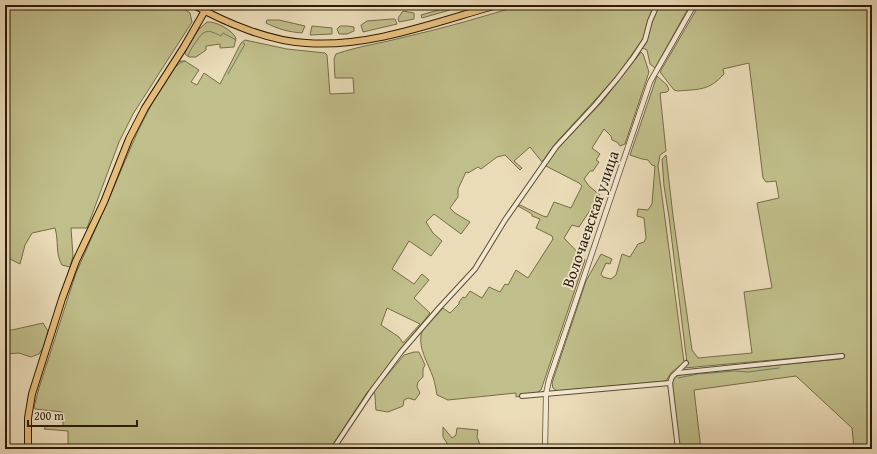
<svg xmlns="http://www.w3.org/2000/svg" width="877" height="454" font-family="'Gentium Book Plus',serif">
<style>
.green{fill:#c0be8a;stroke:#766c47;fill-rule:evenodd}
.lines{fill:none;stroke-linecap:round;stroke-linejoin:round}
.stream{stroke:#6d7c69;stroke-width:1}
.minor-casing{stroke:#5c4b31;stroke-width:6}
.tertiary-casing{stroke:#5c4b31;stroke-width:6}
.primary-casing{stroke:#2c1b04;stroke-width:8}
.minor{stroke:#f2e8d2;stroke-width:4}
.tertiary{stroke:#f2e8d2;stroke-width:4.5}
.primary{stroke:#e6be7c;stroke-width:6}
.labels{text-anchor:middle;dominant-baseline:central;stroke-width:3.5;stroke-linejoin:round;paint-order:stroke}
.street-label{font-size:16px;fill:#2c1b04;stroke:#f2e8d2}
</style>
<rect width="100%" height="100%" fill="#ebdcb9"/>
<filter id="stains"><feTurbulence type="fractalNoise" baseFrequency=".005" numOctaves="4"/><feColorMatrix values="0 0 0 0 .2 0 0 0 0 .09 0 0 0 0 .02 0 0 0 .5 -.17"/></filter>
<radialGradient id="worn" r=".72"><stop offset=".6" stop-color="#630" stop-opacity="0"/><stop offset="1" stop-color="#630" stop-opacity=".3"/></radialGradient>
<!-- green -->
<g class="green">
<path d="M5,5H179L190,13L192,22L133,114L119,142L87,228H71L73,256L70,267L62,265C55,253 59,242 55,228L32,233L25,245L20,264L10,259L5,262Z"/>
<path d="M455,5H467L422,18L421,15Z"/>
<path d="M521,5H690L655,68L650,64L647,50L638,46L615,78L554,145L542,162L530,147L514,161L522,168L520,170L505,155L497,157L481,169L478,167L468,173L466,172L458,189V197L450,208L455,213L470,222L461,234L434,214L426,222L433,233L442,241L431,256L409,241L392,269L414,284L422,274L429,280L414,298L430,313L366,394L330,449H68V431L44,429L46,426H63V414L62,412L35,409L34,407L39,388L76,273L84,255L107,203L137,133L153,101L179,61H185L199,70L191,82L197,85L204,73L220,84L241,43L245,40L287,49L325,53L327,55L330,94L354,93L353,78H335L334,59L336,54C359,46 382,43 405,37C444,28 483,17 521,5ZM387,308L420,324L403,343L399,337L381,325Z"/>
<path d="M699,5H872V449H854L852,428L796,376L694,390L701,449H706H679L672,385C672,377 678,375 684,374L841,359L845,356L844,354H839L684,368L687,363L669,217L664,186L662,159L666,155L673,216L692,350L698,358L752,353L744,292L772,288L757,203L779,198L776,181L766,182L763,178L749,63L723,69L724,74C709,91 699,89 678,91L674,90L660,72Z"/>
<path d="M403,11L414,13V19L399,22L398,18Z"/>
<path d="M392,19H395L397,24L363,32L361,25L367,21Z"/>
<path d="M267,20H279L305,26L302,33C289,32 278,29 266,23Z"/>
<path d="M207,22C216,21 232,30 236,38L234,47L220,48V44L206,46V50L196,57H189L185,54L186,50L199,29Z"/>
<path d="M312,26L332,28V34L310,35Z"/>
<path d="M340,26H347L354,27V31L347,34H339L337,29Z"/>
<path d="M641,52L643,54L649,72L625,144L620,146L617,142L612,140L611,136L604,129L592,148L600,154L596,160L599,162L593,171H590L584,179L589,186L600,195L579,227L572,225L564,238L585,260L541,390L536,393L516,397V393L448,400L437,395C436,389 435,383 433,377C428,363 417,347 422,331L443,308L450,313L459,304V302L463,297L465,298L470,291L482,298L489,287L500,292L505,284L508,285L516,270L528,278L553,239L552,236L536,228L540,219L532,216V214L518,206L520,205L543,216L547,217L554,202L571,208L582,186L579,183L546,166V164L556,150L602,102Z"/>
<path d="M657,76L667,85L669,90L667,92L660,93L666,151L660,155L658,166L684,362L671,373L666,381L557,391L553,388L552,383L586,281L601,254L612,259L610,264L606,263L601,274L603,277L611,279L616,275L622,254L630,257L638,244L644,242L646,238L644,218L637,216L638,209L648,210L652,204L655,166L652,165L648,160L642,159L630,155Z"/>
<path d="M43,323L48,331L43,348L39,354L31,357L19,353L7,354L5,352V330H12Z"/>
<path d="M414,352H419L425,365L423,369V377L418,382L417,387L420,393L415,400L408,398L404,400L403,406L388,412L376,410C375,405 376,397 374,391L404,355Z"/>
<path d="M443,427L452,438L456,435L457,428L478,430L477,437L481,447L492,449H447V443L443,437Z"/>
</g>
<g class="lines">
<!-- stream -->
<g class="stream">
<path d="M188,56C190,50 194,44 198,39C205,28 211,31 221,36L223,33L236,40"/>
<path d="M177,66L180,63L185,61"/>
<path d="M228,74L245,44L243,43"/>
<path d="M678,378L698,374L735,371L748,372L779,368"/>
</g>
<defs>
<g id="minor">
<path d="M677,373L842,356"/>
<path d="M522,396L670,383"/>
<path d="M333,449L371,392L401,352L439,308L475,269L505,220L556,147L595,105L617,79L633,58L645,40L650,21L657,5"/>
<path d="M678,449L670,383L672,377L686,363"/>
</g>
<path id="tertiary" d="M545,449L546,394L549,380L650,82L694,5"/>
<g id="primary">
<path d="M194,5C226,23 269,41 306,43C369,48 436,22 497,5"/>
<path d="M28,449V418L32,394L62,299L76,261L104,202L129,139L145,108L184,47L207,7"/>
</g>
</defs>
<!-- minor casing -->
<use href="#minor" class="minor-casing"/>
<!-- tertiary casing -->
<use href="#tertiary" class="tertiary-casing"/>
<!-- primary casing -->
<use href="#primary" class="primary-casing"/>
<!-- minor -->
<use href="#minor" class="minor"/>
<!-- tertiary -->
<use href="#tertiary" class="tertiary"/>
<!-- primary -->
<use href="#primary" class="primary"/>
</g>
<g class="labels">
<!-- street labels -->
<g class="street-label">
<text transform="translate(590 219) rotate(-71)">Волочаевская улица</text>
</g>
</g>
<!-- margin -->
<rect width="877" height="454" fill="none" stroke="#ebdcb9" stroke-width="20"/>
<rect x="6" y="6" width="865" height="442" fill="none" stroke="#2c1b04" stroke-width="2"/>
<rect x="10" y="10" width="857" height="434" fill="none" stroke="#2c1b04"/>
<!-- scale -->
<path d="M28 420v6h109v-6" fill="none" stroke="#2c1b04" stroke-width="2"/>
<text x="34" y="420" font-size="12" fill="#2c1b04" stroke="#f2e8d2" stroke-width="3" paint-order="stroke">200 m</text>
<rect width="100%" height="100%" filter="url(#stains)"/>
<rect width="100%" height="100%" fill="url(#worn)"/>
</svg>
